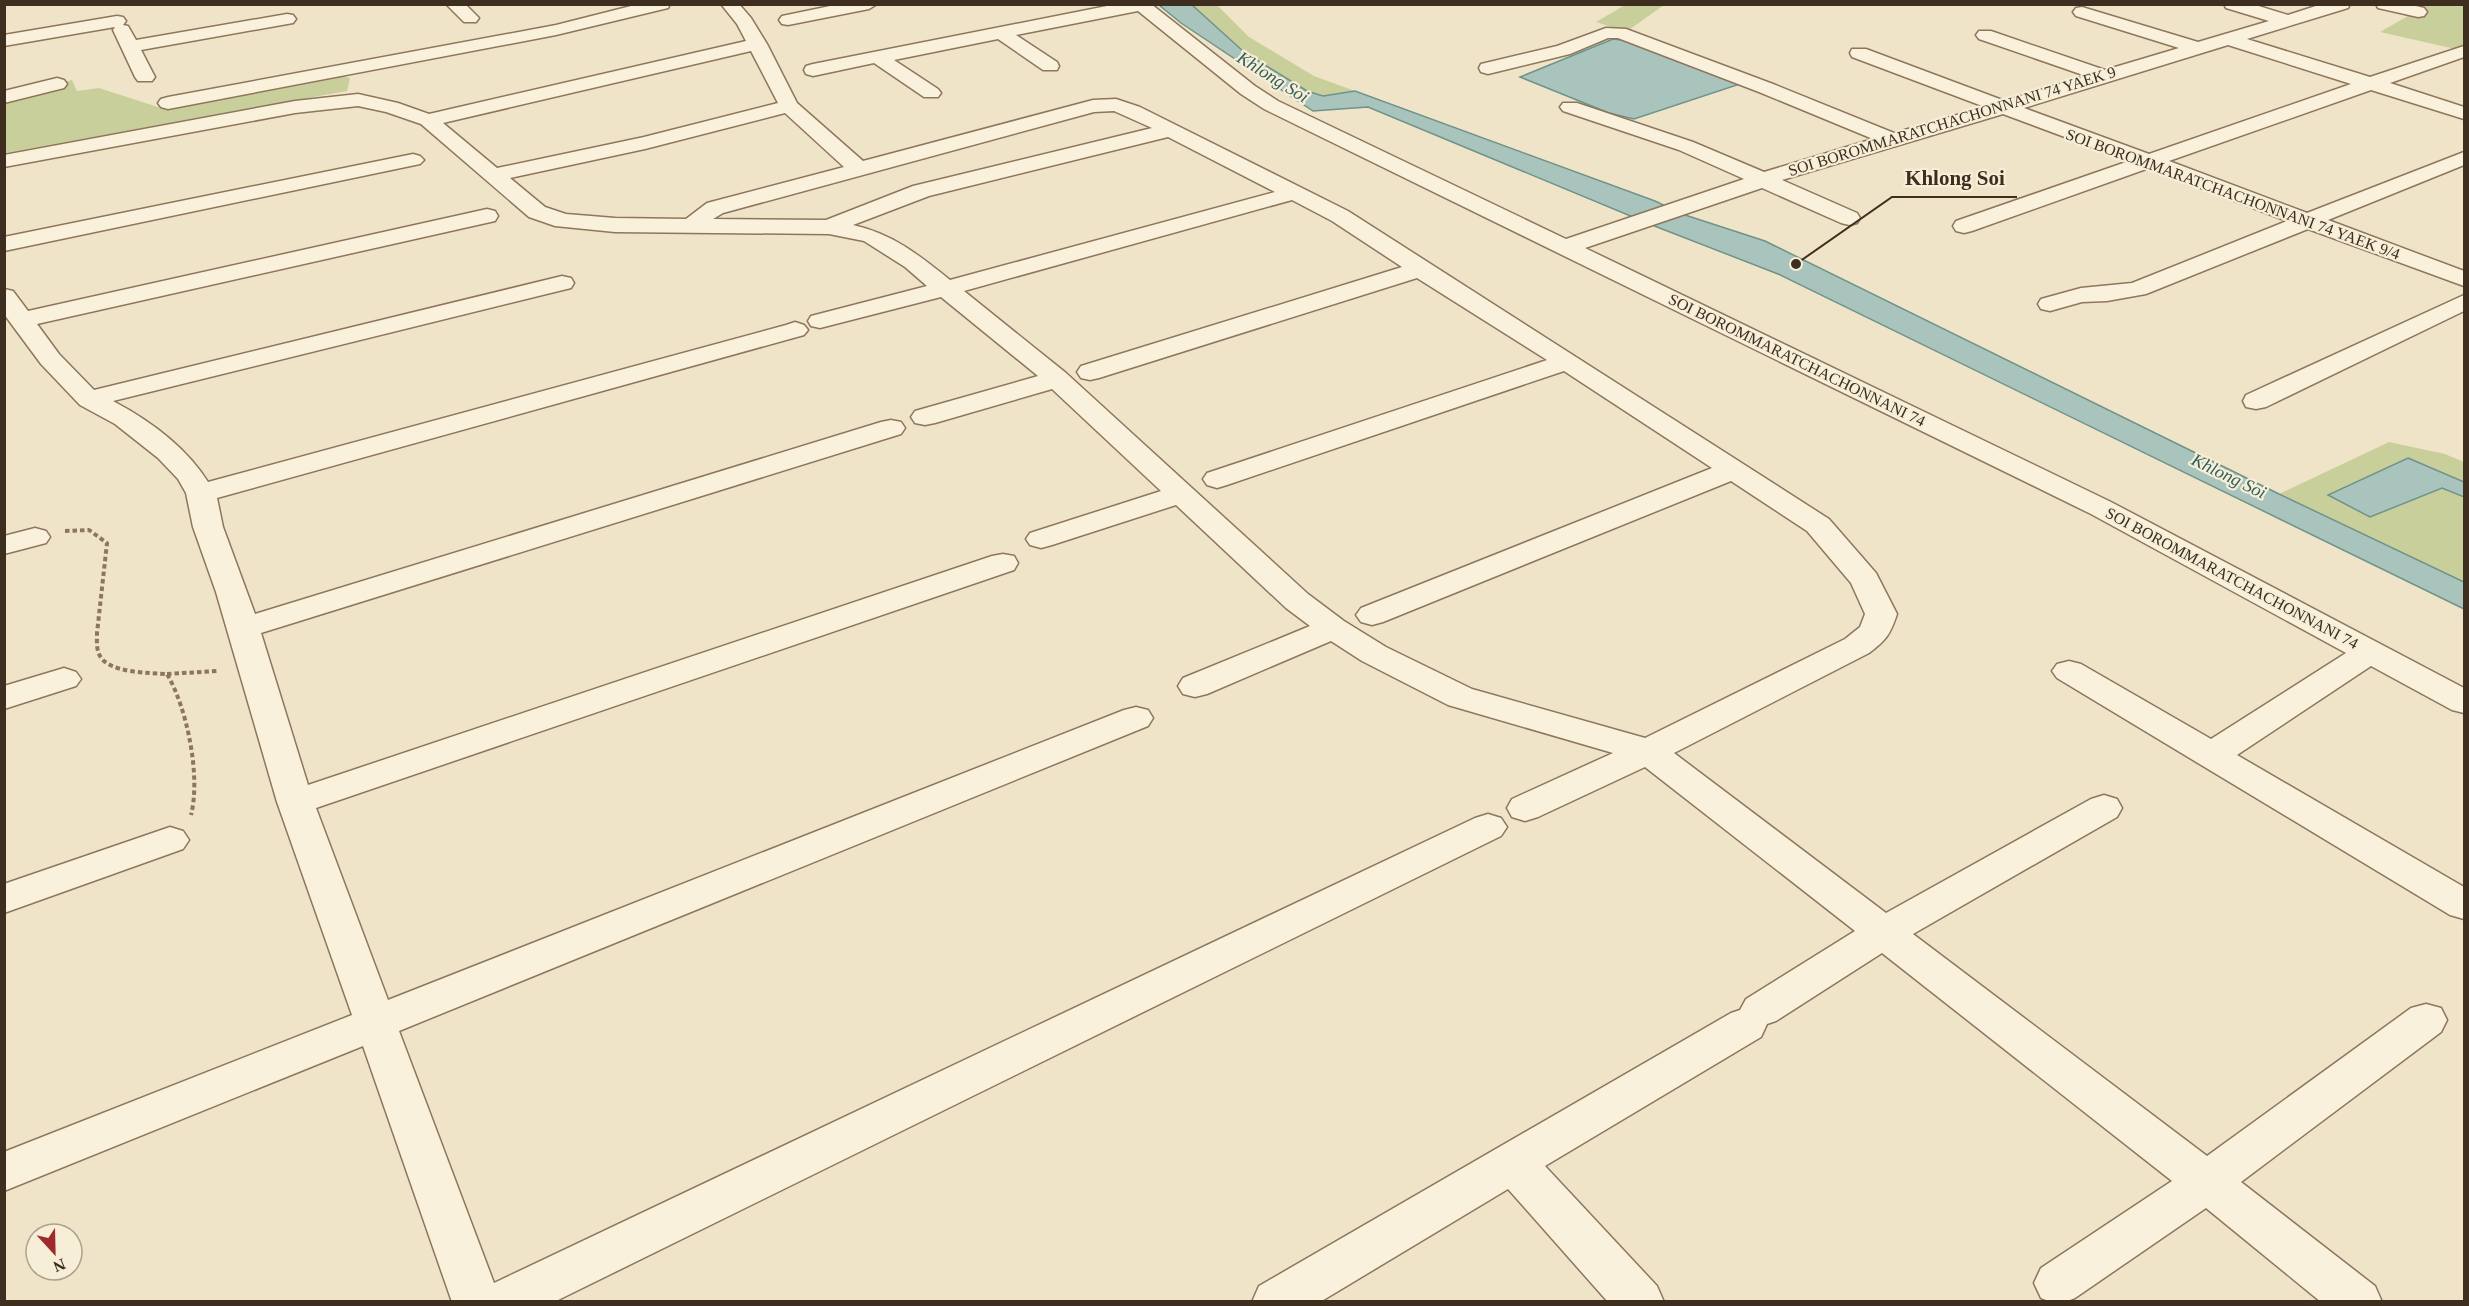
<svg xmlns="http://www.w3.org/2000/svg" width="2469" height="1306" font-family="Georgia,serif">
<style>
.green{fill:#c9cf9b}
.water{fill:#a9c4bc;stroke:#6f938a;stroke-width:1.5}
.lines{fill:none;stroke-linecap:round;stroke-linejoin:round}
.minor-casing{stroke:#8d765c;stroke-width:3}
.path{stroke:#8d765c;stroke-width:4;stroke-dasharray:4.5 3;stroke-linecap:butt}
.minor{fill:#faf1dc;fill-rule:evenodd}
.labels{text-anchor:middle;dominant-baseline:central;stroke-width:4.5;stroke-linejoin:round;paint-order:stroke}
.far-street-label{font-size:16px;fill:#3d2e20;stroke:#f7eed8}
.far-water-label{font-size:18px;font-style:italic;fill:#2f5d5a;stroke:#f7eed8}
.leader{fill:none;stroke:#3d2e20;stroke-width:2}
.callout-dot{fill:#3d2e20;stroke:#f7eed8;stroke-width:2}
.callout-label{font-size:21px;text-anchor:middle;font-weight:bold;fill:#3d2e20;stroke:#f7eed8;stroke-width:4.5;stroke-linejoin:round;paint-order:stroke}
</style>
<rect width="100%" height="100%" fill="#f0e4c8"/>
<!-- green -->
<g class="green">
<path d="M1192,5H1217L1249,37L1314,76L1355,91L1323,96L1307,91L1244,52Z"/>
<path d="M1625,5H1664L1626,32L1596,22Z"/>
<path d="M2427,5H2464V51L2380,32Z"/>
<path d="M339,75L350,78L347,91L5,153V97L72,80L77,91L99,88L164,109Z"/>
<path d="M2389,442L2445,454L2464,462V482L2408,458L2370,517L2442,488L2464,497V582L2279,494Z"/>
</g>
<!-- water -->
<g class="water">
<path d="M1159,5H1192L1244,52L1307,91L1323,96L1355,91L1655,201L1682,214L1765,241L2279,494L2464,582V609L1778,274L1657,227L1368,107L1313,111L1181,23Z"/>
<path d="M1613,39L1630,41L1740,84L1634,119L1609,113L1520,77Z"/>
<path d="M2408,458L2464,482V497L2442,488L2370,517L2328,495Z"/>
</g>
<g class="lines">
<defs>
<g id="minor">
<path d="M446,4H465L479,18L476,22H464Z"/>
<path d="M639,4H670L668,8L556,35L168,109L161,107L158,103L161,99L168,97L556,25Z"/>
<path d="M721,4H739L751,18L767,44L797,103L863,161L1093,100L1116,99L1140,107L1348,211L1829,519L1876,573L1897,614C1890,635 1886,640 1869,653L1674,753L1886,913L2091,799L2104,795L2117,799L2122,808L2117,817L1913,934L2207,1156L2411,1008L2426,1004L2441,1008L2447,1020L2441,1032L2241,1182L2375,1286L2382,1302H2321L2206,1208L2075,1298C2063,1303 2053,1303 2041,1298L2034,1283L2041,1268L2172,1181L1882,953L1776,1021L1767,1024L1761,1037L1545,1166L1657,1286L1664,1302H1608L1508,1189L1320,1302H1252L1259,1286L1731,1013L1740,1010L1746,999L1855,931L1645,767L1538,817L1525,821L1512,817L1507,808L1512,799L1613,753L1448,705L1362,661L1331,641L1207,694L1195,697L1183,694L1178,686L1183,678L1310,626L1286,608L1176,505L1052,545L1041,548L1030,545L1026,539L1030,533L1161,491L1052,389L935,423L925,425L915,423L911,417L915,411L1038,376L941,297L820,328L811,326L808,321L811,316L927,286L905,267L864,241L829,234L615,232L555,226L529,217L421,124L386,112L358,106L295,113L4,167V155L295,101L358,94L398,103L429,114L746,41L737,24ZM751,51L778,103L644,137L497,168L443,123ZM1114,111L1152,128L913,186L826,220L713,219L723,213L1094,112ZM785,113L844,167L707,203L686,219L615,218L566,214L545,207L510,178L645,149ZM1168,137L1275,192L950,280C919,255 893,234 853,225L929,196ZM1292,200L1332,221L1402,267L1081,366L1077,372L1081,378L1090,380L1099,378L1417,278L1547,360L1207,473L1203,479L1207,485L1217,488L1227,485L1564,371L1712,468L1361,608L1356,615L1361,622L1372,625L1383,622L1731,481L1807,531L1851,583L1865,614L1860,627L1845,639L1645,738L1472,689L1386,647L1344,621L1308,594L1066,373L964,291Z"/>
<path d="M840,4H877L869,9L788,25L782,24L779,20L782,16Z"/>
<path d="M1117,4H1151L1255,86L1278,101L1566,239L1744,179L1679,150L1563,111L1560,107L1563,103H1577L1693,142L1764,172L1873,139L1759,92L1618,38H1608L1570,54L1488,74L1481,72L1479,68L1481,64L1557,46L1606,28L1626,29L1773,84L1894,133L1985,107L1852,57L1850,53L1852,49H1866L2005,101L2086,76L1979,39L1976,35L1979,31H1991L2105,70L2179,48L2076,16L2073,12L2076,8L2082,7L2198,42L2269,21L2226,8L2224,4H2252L2288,15L2322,4H2350L2348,8L2247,39L2370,77L2464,46V57L2390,83L2464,107V119L2371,90L2169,161L2307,213L2464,152V165L2328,220L2464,271V286L2308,229L2146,294L2107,301L2082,302L2050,311L2041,309L2038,304L2041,299L2081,288L2132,283L2287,221L2149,168L1972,231L1964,233L1956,231L1953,226L1956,221L2129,161L2003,114L1782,180L1857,213L1860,218L1857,223L1849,225L1841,223L1762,188L1585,248L2111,502L2464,688V713L2452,710L2371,666L2237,755L2464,887V919L2450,915L2057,678L2052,671L2057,664L2069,661L2081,664L2211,739L2346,653L2091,514L1264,109L1241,94L1138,11L1016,35L1057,62L1059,66L1057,70H1043L998,39L894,60L938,89L941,93L938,97H924L874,63L813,76L806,74L804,70L806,66L813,64ZM2228,45L2351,84L2149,154L2024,108Z"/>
<path d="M2376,4H2408L2424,8L2427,12L2424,16L2418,17L2378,8Z"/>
<path d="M287,14L293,15L296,19L293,23L141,50L155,77L152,81H138L135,77L113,30L115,27L4,46V35L117,16L123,17L126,21L123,25L128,26L136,40Z"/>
<path d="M57,78L64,80L67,84L64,88L4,103V91Z"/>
<path d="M413,154L420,156L424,160L420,164L4,251V237Z"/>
<path d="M487,209L495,211L498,216L495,221L37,324L59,354L94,390L562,276L571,278L574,283L571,288L113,401C149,420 186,447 208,482L786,325L795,322L804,325L808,330L804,335L217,498L223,527L255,614L881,422L891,420L901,422L905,428L901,434L261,633L308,785L992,556L1003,554L1014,556L1018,563L1014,570L316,808L388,1000L1124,710L1136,707L1148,710L1153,718L1148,726L399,1031L494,1283L1475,818L1488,814L1501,818L1507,827L1501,836L554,1302H452L363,1046L4,1191V1152L352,1015L277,802L216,592L193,527L186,493L178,479L158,458L115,424L80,405L41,364L4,314V289L13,291L28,311Z"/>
<path d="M2464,295V311L2266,407L2256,409L2246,407L2243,401L2246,395Z"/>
<path d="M35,528L46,531L50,537L46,543L4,554V536Z"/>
<path d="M64,668L76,672L81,679L76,686L4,709V686Z"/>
<path d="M170,827L183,831L189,840L183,849L4,913V884Z"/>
</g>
</defs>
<!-- minor casing -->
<use href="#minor" class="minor-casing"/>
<!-- path -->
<g class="path">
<path d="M65,531L89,530L107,543L97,633C97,641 96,649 100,656C109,673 150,673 167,674C187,708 201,776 191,815"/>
<path d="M167,674L217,671"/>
</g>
<!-- minor -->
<use href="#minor" class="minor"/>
</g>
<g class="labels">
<!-- far-street labels -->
<g class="far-street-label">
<text transform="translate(1952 121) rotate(-17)">SOI BOROMMARATCHACHONNANI 74 YAEK 9</text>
<text transform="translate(2233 194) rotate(20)">SOI BOROMMARATCHACHONNANI 74 YAEK 9/4</text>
<text transform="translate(1797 360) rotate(26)">SOI BOROMMARATCHACHONNANI 74</text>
<text transform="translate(2232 578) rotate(28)">SOI BOROMMARATCHACHONNANI 74</text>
</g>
<!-- far-water labels -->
<g class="far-water-label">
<text transform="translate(1273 77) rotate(32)">Khlong Soi</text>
<text transform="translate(2229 476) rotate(26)">Khlong Soi</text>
</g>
</g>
<!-- callouts -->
<path class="leader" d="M1796 264L1892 197H2017"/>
<circle class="callout-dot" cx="1796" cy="264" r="6"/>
<g class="callout-label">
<text x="1955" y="185">Khlong Soi</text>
</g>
<!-- border -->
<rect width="2469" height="1306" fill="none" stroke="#3d2e20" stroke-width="12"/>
<!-- north arrow -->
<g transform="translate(54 1252) rotate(158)"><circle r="28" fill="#f7eed8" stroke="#ada18e" stroke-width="1.5"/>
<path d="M0-4.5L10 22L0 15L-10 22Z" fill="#9e2a2b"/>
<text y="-9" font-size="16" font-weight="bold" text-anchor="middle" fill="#3d2e20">N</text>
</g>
</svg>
